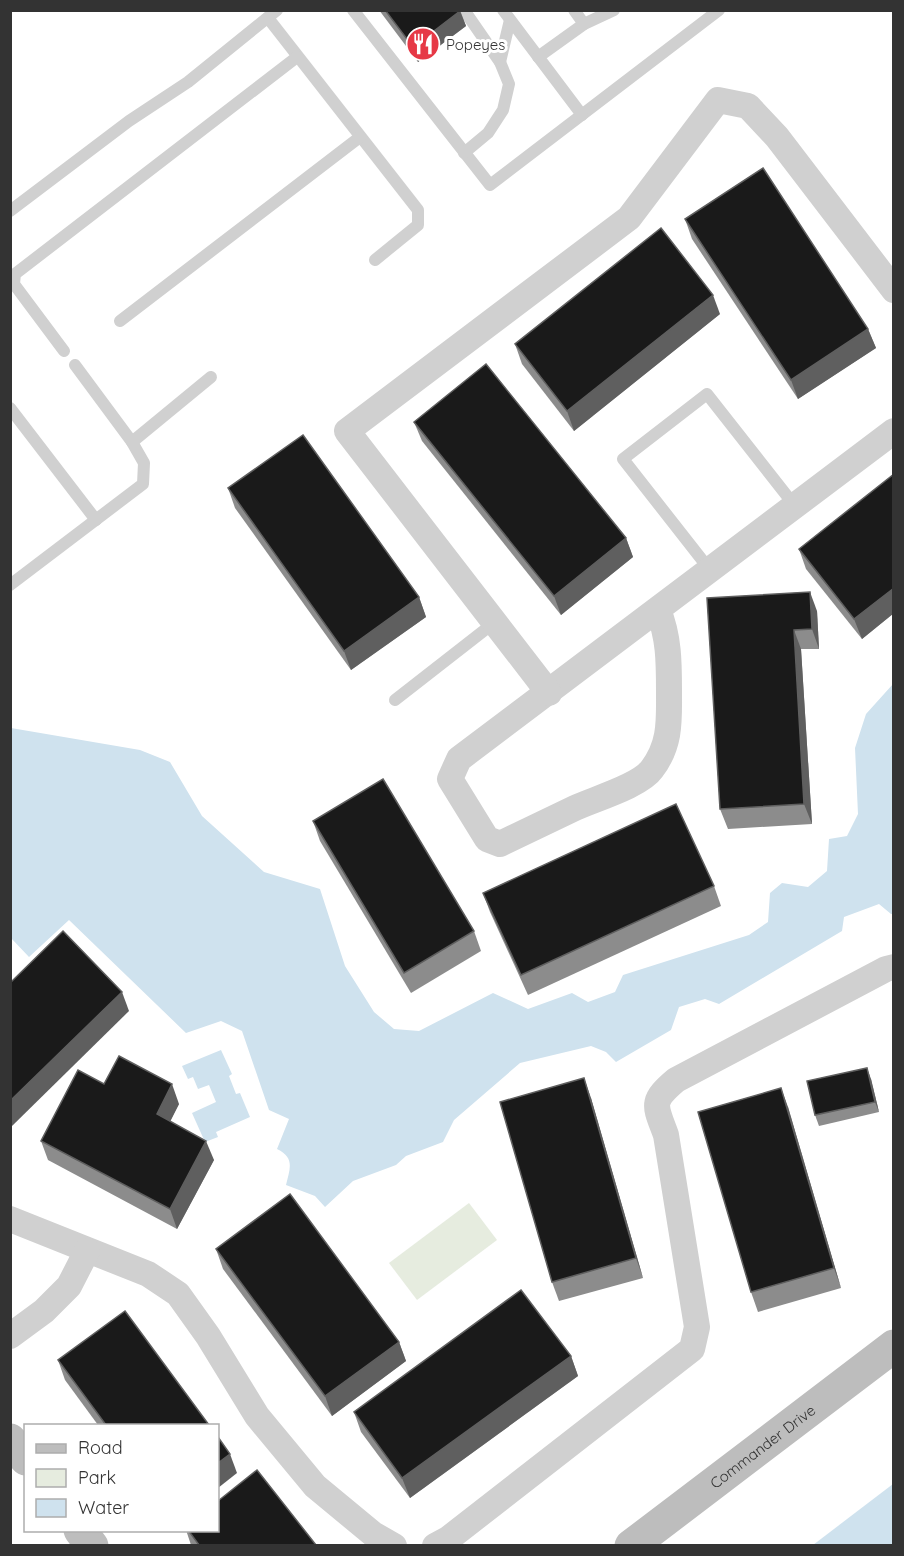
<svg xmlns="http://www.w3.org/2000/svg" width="904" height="1556" font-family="Quicksand,sans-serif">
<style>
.green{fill:#e6ecdf}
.water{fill:#cfe2ee}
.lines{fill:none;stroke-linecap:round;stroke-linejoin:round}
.lane{stroke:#d0d0d0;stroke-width:12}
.street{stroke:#d0d0d0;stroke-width:26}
.secondary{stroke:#bdbdbd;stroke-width:33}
.wall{fill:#8c8c8c}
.shaded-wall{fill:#5f5f5f}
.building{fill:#1a1a1a;stroke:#5f5f5f;stroke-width:1.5}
.labels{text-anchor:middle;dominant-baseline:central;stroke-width:6;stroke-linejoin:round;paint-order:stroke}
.poi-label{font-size:15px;fill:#333;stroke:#fff;text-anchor:start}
.street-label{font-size:15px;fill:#333;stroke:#fff}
</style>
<rect width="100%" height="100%" fill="#fff"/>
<!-- green -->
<path class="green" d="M469,1203L497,1240L417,1300L389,1263Z"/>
<!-- water -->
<g class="water">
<path d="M893,684V914H891L879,904L844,917L842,931L719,1004L705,999L679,1007L671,1030L616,1062L606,1052L591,1046L520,1063L454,1120L443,1142L406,1156L396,1165L353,1181L325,1207L315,1196L286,1185C290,1168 295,1158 277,1149L289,1119L269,1110L242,1031L221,1021L186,1033L69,920L29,957L11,938V728L140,750L170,762L202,816L264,872L320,889L345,966L374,1012L394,1029L419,1031L493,993L528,1009L572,993L588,1002L615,992L623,975L749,935L768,922L770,893L782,883L808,887L827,871L829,839L847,836L858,814L855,748L866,714Z"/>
<path d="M221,1050L232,1074L229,1076L236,1094L240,1093L250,1117L216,1132L218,1137L205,1142L192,1113L216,1102L209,1085L198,1089L193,1077L188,1079L182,1066Z"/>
<path d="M893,1484V1545H813Z"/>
</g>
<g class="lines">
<!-- lane -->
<g class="lane">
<path d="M353,10L490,185L719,10"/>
<path d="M464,10L500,62L509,84L503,110L488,133L464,153"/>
<path d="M503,10L582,115"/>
<path d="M574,10L584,24"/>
<path d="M268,18L418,210V225L375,260"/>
<path d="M538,57L584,24L614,10"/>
<path d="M500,62L510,20"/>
<path d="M10,211L129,121L188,82L277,10"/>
<path d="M120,321L360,137"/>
<path d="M64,351L14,284L15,274L297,57"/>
<path d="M10,408L96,520"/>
<path d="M132,442L211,377"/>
<path d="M710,570L623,459L707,394L795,506"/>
<path d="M10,585L143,484L144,463L132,442L75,365"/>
<path d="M395,700L495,622"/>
</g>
<!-- street -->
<g class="street">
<path d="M658,610C669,637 669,662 669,691C669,720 671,744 652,769C640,786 594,799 575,808C550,820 525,832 500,844L487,839L450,779L459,759L894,431"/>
<path d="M549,693L347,431L629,218L718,100L748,106L777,137L894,290"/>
<path d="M10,1219L148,1274L178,1294L208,1336L257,1416L315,1486L373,1534L394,1546"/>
<path d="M10,1336L44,1311L69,1286L87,1251"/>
<path d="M435,1546L448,1539L692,1349L697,1327L666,1135C655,1105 650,1102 676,1080L886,969L894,967"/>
</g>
<!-- secondary -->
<g class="secondary">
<path d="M10,1440L26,1459"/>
<path d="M80,1530L92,1546"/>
<path id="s1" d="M631,1546L894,1346"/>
</g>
</g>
<!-- wall -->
<g class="wall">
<path d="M379,10H460L466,26L418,62Z"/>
<path d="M685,219L868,329L876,348L798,399L692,239Z"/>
<path d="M720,314L574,431L522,364L515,344Z"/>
<path d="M414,422L626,538L633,557L561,615L422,441Z"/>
<path d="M894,474V613L862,639L806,569L799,549Z"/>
<path d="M228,488L419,597L426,617L351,670L235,508Z"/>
<path d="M707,598L817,611L819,649H801L812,824L728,829L720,809Z"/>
<path d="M313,821L474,931L481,951L411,993L320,841Z"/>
<path d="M714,886L721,906L528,995L490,912L483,893Z"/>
<path d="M871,1079L879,1112L819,1126L815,1115Z"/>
<path d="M104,1084L179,1104L170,1121L214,1160L177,1229L48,1160L41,1141Z"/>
<path d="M591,1098L643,1278L559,1301L552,1282Z"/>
<path d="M788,1107L841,1288L758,1312L751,1292Z"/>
<path d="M216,1249L399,1342L406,1361L332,1416L223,1269Z"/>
<path d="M571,1356L578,1376L410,1498L361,1432L354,1412Z"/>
<path d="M58,1360L209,1425H98L65,1380Z"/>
<path d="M186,1530H218L316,1545H191Z"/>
</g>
<!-- shaded-wall -->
<g class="shaded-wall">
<path d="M460,11L466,26L418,62L413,47Z"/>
<path d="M713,295L720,314L574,431L567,411Z"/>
<path d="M868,329L876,348L798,399L791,380Z"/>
<path d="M626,538L633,557L561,615L554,596Z"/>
<path d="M894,588V613L862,639L854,619Z"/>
<path d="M810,592L817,611L819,649L812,629Z"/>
<path d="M419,597L426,617L351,670L344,651Z"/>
<path d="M794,630L801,649L812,824L804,804Z"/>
<path d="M122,992L129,1011L10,1128V1101Z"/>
<path d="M867,1068L871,1079L879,1112L875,1102Z"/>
<path d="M584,1078L591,1098L643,1278L636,1258Z"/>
<path d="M172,1084L179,1104L164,1134L157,1114Z"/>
<path d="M781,1088L788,1107L841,1288L834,1268Z"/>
<path d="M206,1141L214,1160L177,1229L170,1209Z"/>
<path d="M399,1342L406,1361L332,1416L325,1396Z"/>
<path d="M571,1356L578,1376L410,1498L402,1478Z"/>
<path d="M230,1454L237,1473L218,1488V1463Z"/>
</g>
<!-- building -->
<g class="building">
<path d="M385,10H460V11L413,47Z"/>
<path d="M763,168L868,329L791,380L685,219Z"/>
<path d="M661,228L713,295L567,411L515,344Z"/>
<path d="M486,364L626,538L554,596L414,422Z"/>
<path d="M303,435L419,597L344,651L228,488Z"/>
<path d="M894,474V588L854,619L799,549Z"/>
<path d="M810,592L812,629L794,630L804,804L720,809L707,598Z"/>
<path d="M383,779L474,931L404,973L313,821Z"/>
<path d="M676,804L714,886L521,975L483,893Z"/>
<path d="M63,931L122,992L10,1101V983Z"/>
<path d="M119,1056L172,1084L157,1114L206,1141L170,1209L41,1141L78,1070L104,1084Z"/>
<path d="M867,1068L875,1102L815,1115L807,1081Z"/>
<path d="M584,1078L636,1258L552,1282L500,1102Z"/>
<path d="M781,1088L834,1268L751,1292L698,1112Z"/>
<path d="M290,1194L399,1342L325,1396L216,1249Z"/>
<path d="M521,1290L571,1356L402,1478L354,1412Z"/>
<path d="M125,1311L209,1425H106L58,1360Z"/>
<path d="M218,1437L230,1454L218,1463Z"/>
<path d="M257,1470L316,1545H199L188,1530H218V1501Z"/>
</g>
<!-- icons -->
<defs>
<symbol id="restaurant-disc" viewBox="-11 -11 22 22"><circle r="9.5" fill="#e63946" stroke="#fff"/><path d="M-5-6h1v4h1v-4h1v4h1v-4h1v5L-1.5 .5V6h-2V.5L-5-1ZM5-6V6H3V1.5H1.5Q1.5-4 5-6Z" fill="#fff"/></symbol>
</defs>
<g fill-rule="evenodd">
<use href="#restaurant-disc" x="404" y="25" width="38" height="38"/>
</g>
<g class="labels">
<!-- poi labels -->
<g class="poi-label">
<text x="446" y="44">Popeyes</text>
</g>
<!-- street labels -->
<g class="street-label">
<text stroke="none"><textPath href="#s1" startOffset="165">Commander Drive</textPath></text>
</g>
</g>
<!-- border -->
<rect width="904" height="1556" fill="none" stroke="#333333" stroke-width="24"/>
<!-- legend -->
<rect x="24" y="1424" width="195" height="108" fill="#ffffff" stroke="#adadad" stroke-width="1.5"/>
<rect x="36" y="1444" width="30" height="9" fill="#bdbdbd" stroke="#adadad" stroke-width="1.5"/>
<text x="78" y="1454" font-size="18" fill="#333333">Road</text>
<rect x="36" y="1469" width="30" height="18" fill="#e6ecdf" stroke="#adadad" stroke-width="1.5"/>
<text x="78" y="1484" font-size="18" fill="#333333">Park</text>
<rect x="36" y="1499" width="30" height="18" fill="#cfe2ee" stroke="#adadad" stroke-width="1.5"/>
<text x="78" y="1514" font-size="18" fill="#333333">Water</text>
</svg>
